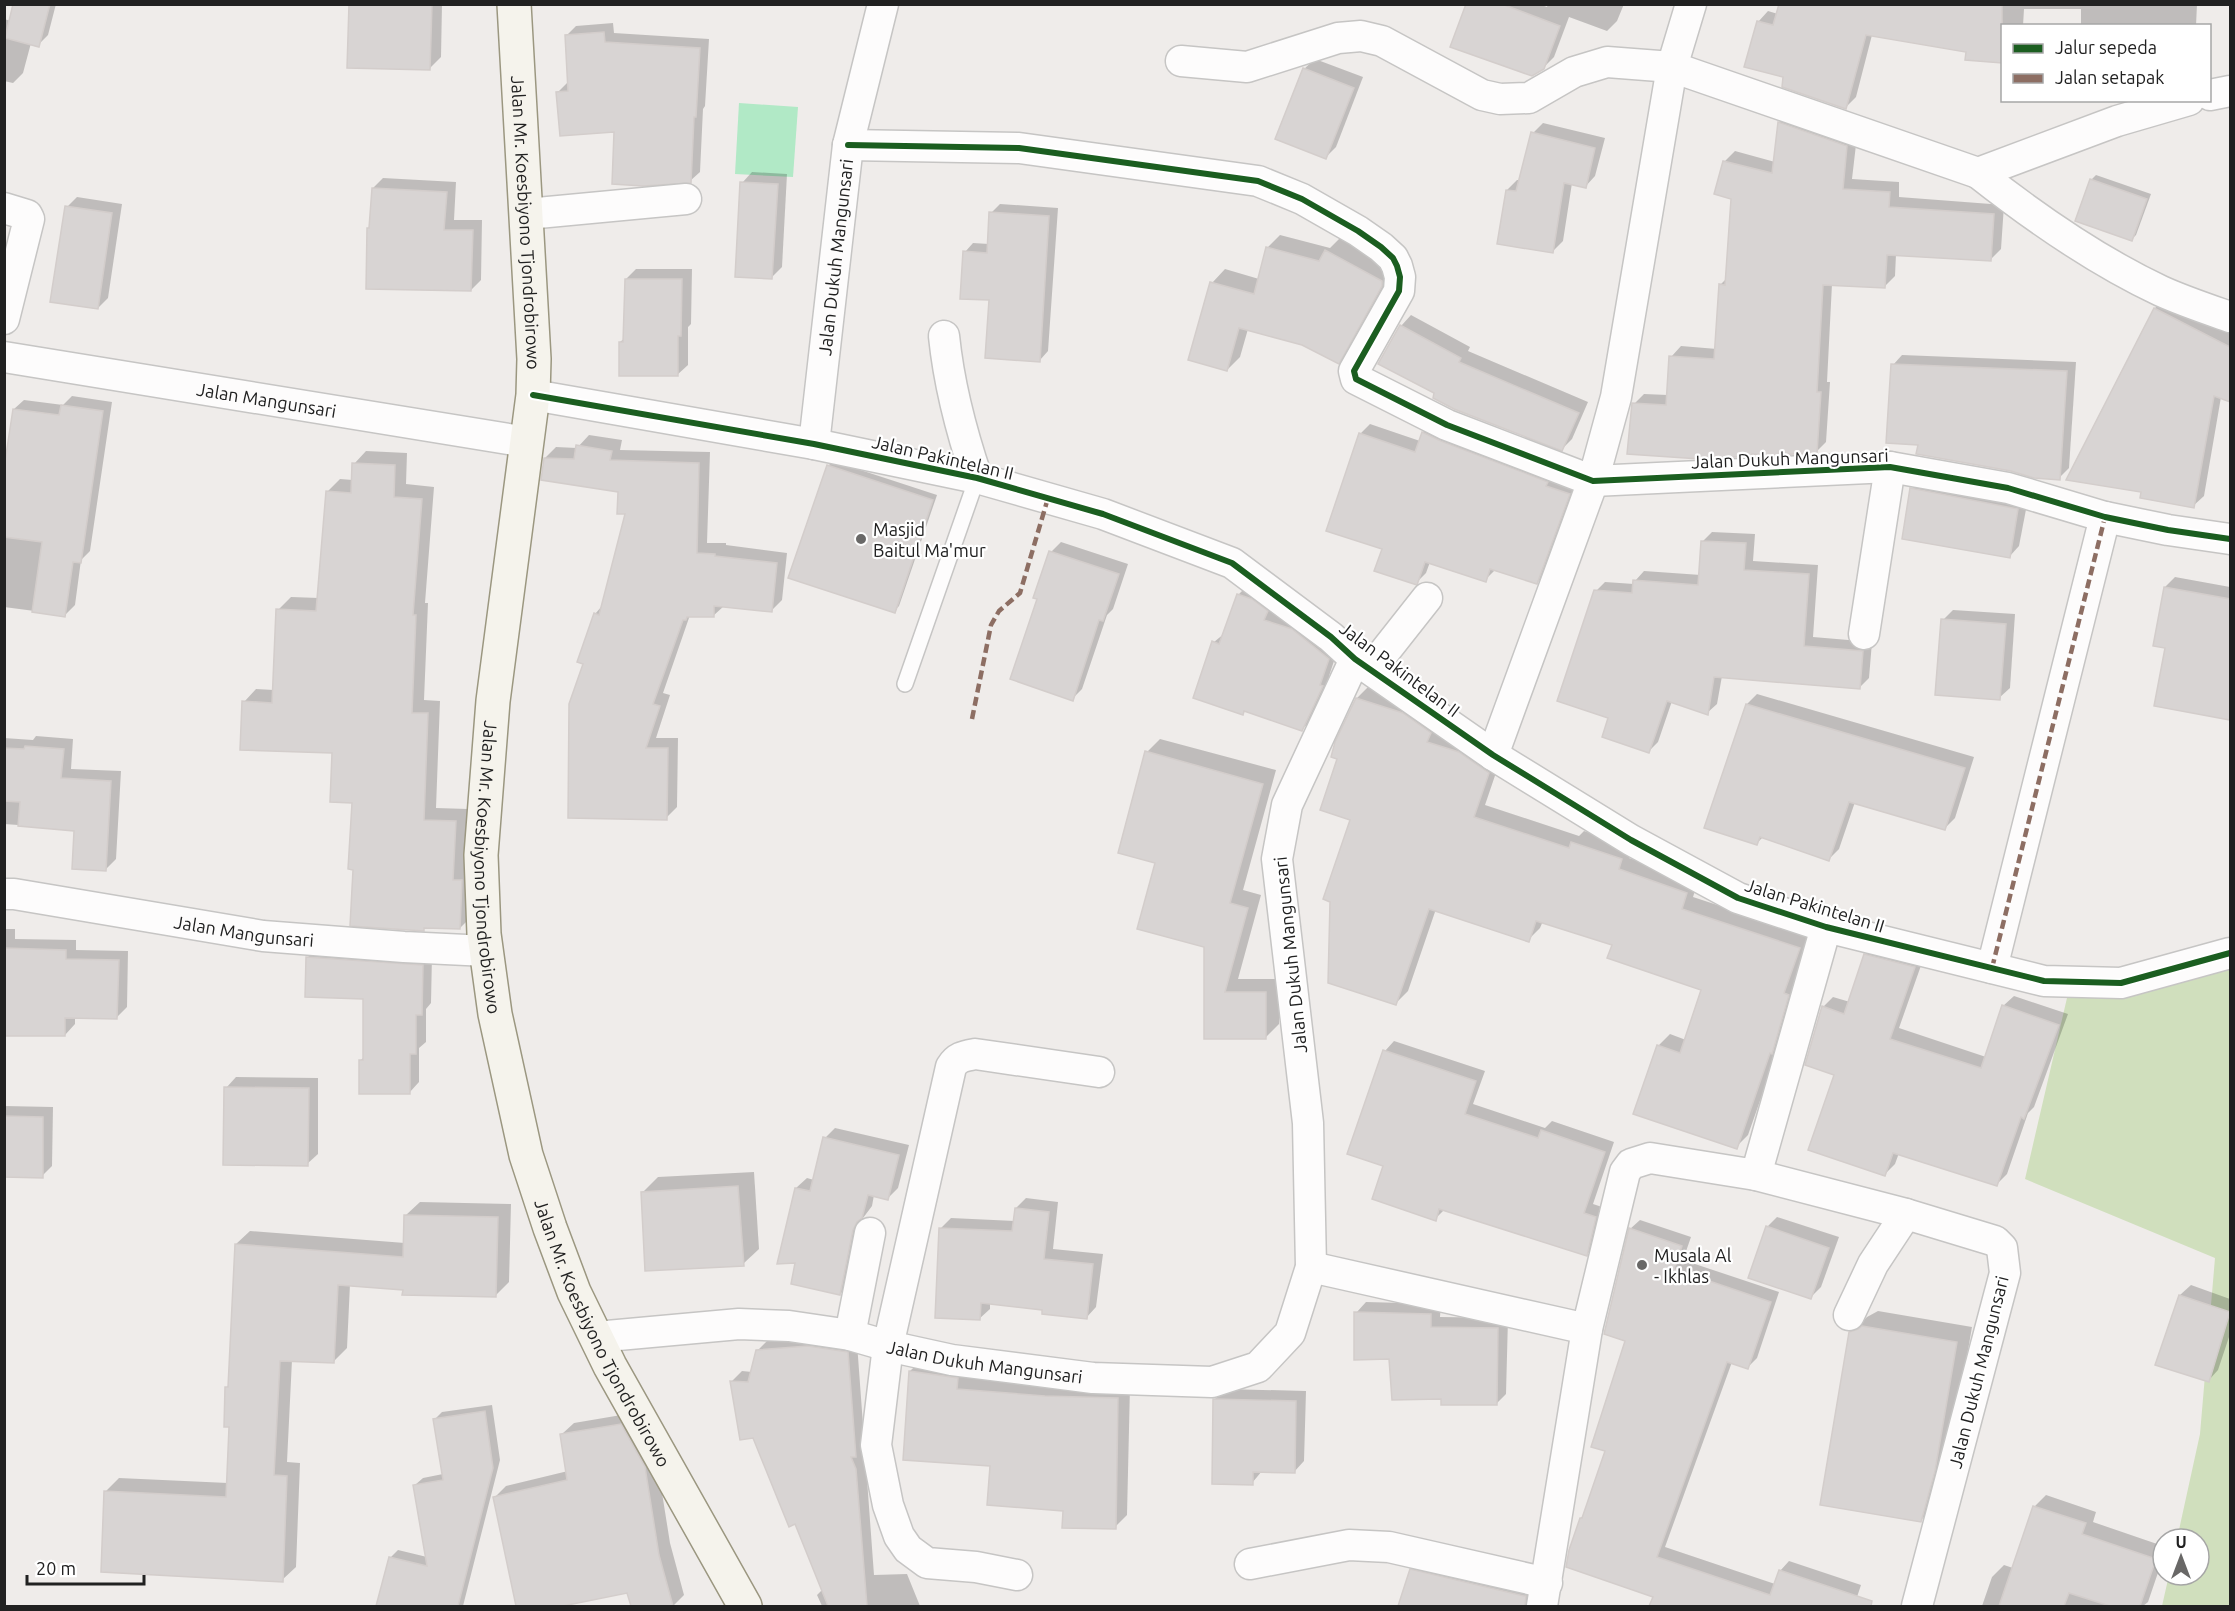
<svg xmlns="http://www.w3.org/2000/svg" width="2235" height="1611" font-family="Ubuntu,sans-serif">
<style>
.forest{fill:#d0dfbd}
.pitch{fill:#b1e9c6}
.shadow{fill:#0003}
.building{fill:#d8d4d3;stroke:#d3cdcb;stroke-width:1.5}
.lines{fill:none;stroke-linecap:round;stroke-linejoin:round}
.service-casing{stroke:#c6c5c4;stroke-width:18}
.minor-casing{stroke:#c6c5c4;stroke-width:33}
.secondary-casing{stroke:#9b9780;stroke-width:36}
.service{stroke:#fdfcfc;stroke-width:15}
.minor{stroke:#fdfcfc;stroke-width:30}
.secondary{stroke:#f5f3ec;stroke-width:33}
.quiet{stroke:#8d6e63;stroke-width:4.5;stroke-dasharray:9 4.5;stroke-linecap:butt}
.cycleway-casing{stroke:#fff;stroke-width:10}
.cycleway{stroke:#1b5e20;stroke-width:6}
.poi-dot{fill:#696867;stroke:#fff;stroke-width:2}
.labels{text-anchor:middle;dominant-baseline:central;stroke-width:4.5;stroke-linejoin:round;paint-order:stroke}
.street-label{font-size:18px;fill:#212121;stroke:#fff}
.poi-label{font-size:18px;fill:#212121;stroke:#fff;text-anchor:start}
</style>
<rect width="100%" height="100%" fill="#efecea"/>
<!-- forest -->
<path class="forest" d="M2230,950V1606H2162L2169,1575H2199V1539H2177L2200,1434L2215,1258L2025,1179L2070,985Z"/>
<!-- pitch -->
<path class="pitch" d="M739,103L798,107L793,177L735,174Z"/>
<!-- shadow -->
<g class="shadow">
<path d="M15,4H56L48,35L38,45L31,43L23,73L13,83L4,81V19L11,21Z"/>
<path d="M350,4H442L441,57L430,68Z"/>
<path d="M1468,4H1539L1547,7L1548,4H1624L1617,21L1607,31L1569,17L1554,57L1543,68Z"/>
<path d="M1781,4H2197L2196,26H2081V9H2024L2023,26H2002V61L1967,59V51L1872,35L1856,97L1846,107L1784,75L1758,22L1768,11L1778,14Z"/>
<path d="M613,23L614,33L709,39L705,106L703,109L700,172L690,181L558,92L568,82L566,36L576,26Z"/>
<path d="M1315,59L1363,77L1336,147L1326,157L1304,69Z"/>
<path d="M1789,113L1857,136L1852,179L1899,182V197L2004,205L2001,249L1990,260L1896,254L1895,276L1885,286L1832,284L1827,382H1830L1826,442L1816,452L1634,404L1644,394L1668,395L1671,357L1681,346L1717,349L1720,285L1727,278L1733,198L1725,161L1735,151L1775,162L1779,123Z"/>
<path d="M1543,123L1605,138L1595,176L1585,187L1572,183L1563,241L1553,251L1507,190L1517,180H1520L1533,133Z"/>
<path d="M752,172L787,174L782,267L771,278L742,183Z"/>
<path d="M2096,175L2151,194L2136,235L2132,239L2091,180Z"/>
<path d="M383,178L456,182L454,220H482L481,280L471,290L371,227L373,188Z"/>
<path d="M77,197L122,204L108,298L98,308L67,207Z"/>
<path d="M1000,204L1058,208L1048,351L1040,360L990,299L965,252L973,243L989,244L991,213Z"/>
<path d="M1280,235L1330,248L1340,238L1395,268L1351,349L1338,362L1303,344L1248,329L1240,357L1227,370L1212,283L1225,269L1259,279L1267,248Z"/>
<path d="M636,269H692L691,324L688,327V365L677,375L620,342L625,338L626,279Z"/>
<path d="M2165,298L2230,327V401L2221,397L2204,496L2193,506L2142,491L2068,478L2155,308Z"/>
<path d="M1411,315L1470,347L1468,351L1588,402L1572,439L1562,449L1436,393L1380,363L1401,326Z"/>
<path d="M1902,355L2076,362L2069,468L2059,478L1920,444L1893,365Z"/>
<path d="M72,396L112,402L90,551L81,560L75,605L65,615L4,607V477L14,409L24,400L63,405Z"/>
<path d="M1433,423L1579,484L1546,573L1537,583L1495,570L1485,580L1430,562L1426,573L1416,583L1384,548L1360,434L1370,424L1420,441L1423,432Z"/>
<path d="M589,435L622,440L620,450L710,452L707,543H726V545L787,553L782,600L771,611L724,606L713,616L690,615L663,693L670,695L656,738H678L677,807L666,818L585,663L595,614L602,606L626,513L620,490L545,458L556,447L577,448Z"/>
<path d="M366,451L407,453L406,484L434,487L425,603H428L424,700L440,701L436,808L468,809L465,868L473,915L460,928L426,926L423,929L354,868L353,802L334,752L244,702L256,689L274,690L278,610L291,597L319,598L327,492L340,479L353,480L354,464Z"/>
<path d="M833,461L937,495L899,606L894,611L828,466Z"/>
<path d="M1922,479L2028,499L2019,546L2009,557L1912,489Z"/>
<path d="M1712,532L1755,534L1753,561L1818,565L1813,637L1872,642L1869,678L1860,687L1722,676L1717,704L1707,713L1672,701L1658,742L1649,751L1610,717L1596,591L1605,582L1634,584L1635,581L1644,571L1701,575L1703,541Z"/>
<path d="M1061,542L1128,564L1113,609L1107,615L1082,689L1072,699L1039,598L1051,552Z"/>
<path d="M2175,577L2230,587V718L2156,705L2166,647L2165,587Z"/>
<path d="M1248,585L1338,649L1329,676L1332,677L1312,720L1302,729L1246,710L1243,713L1214,642L1225,633L1238,595Z"/>
<path d="M1953,610L2015,614L2010,688L1999,698L1943,620Z"/>
<path d="M1369,686L1500,761L1485,805L1579,836L1584,831L1633,847L1629,858L1698,881L1693,897L1811,936L1780,1044L1748,1135L1736,1147L1658,1046L1670,1034L1686,1040L1703,989L1614,944L1543,921L1540,928L1528,940L1436,909L1408,991L1396,1003L1352,819L1337,743L1357,698Z"/>
<path d="M1757,694L1974,757L1955,818L1945,828L1855,802L1839,849L1829,859L1763,837L1757,843L1747,704Z"/>
<path d="M36,736L73,739L71,769L121,771L116,859L106,869L75,829L4,824V738L33,740Z"/>
<path d="M1160,739L1276,770L1243,890L1261,895L1238,979H1279V1024L1266,1037H1205V945L1157,862L1147,752Z"/>
<path d="M4,929H15V939L76,940V950L128,951L127,1007L117,1017H75V1024L65,1035L4,1026Z"/>
<path d="M1876,945L1924,957L1899,1028L1986,1057L2003,1006L2014,996L2068,1014L2034,1107L2028,1113L2007,1174L1996,1185L1899,1153L1895,1164L1885,1174L1836,1074L1823,1007L1833,997L1850,1002L1865,955Z"/>
<path d="M318,947L432,955L431,1003L426,1009V1042L419,1048V1082L409,1093L360,1061L365,1056V998L308,957Z"/>
<path d="M1394,1041L1485,1071L1473,1104L1545,1128L1552,1121L1614,1142L1593,1204L1605,1208L1596,1245L1587,1254L1445,1209L1435,1219L1385,1165V1051Z"/>
<path d="M236,1077L318,1078V1154L307,1164L226,1088Z"/>
<path d="M4,1106L53,1107L52,1166L42,1176H4Z"/>
<path d="M835,1128L909,1145L898,1188L888,1198L874,1195L872,1206L863,1218L850,1284L840,1294L797,1261L796,1188L807,1178L814,1180L825,1138Z"/>
<path d="M754,1172L759,1249L743,1264L642,1193L658,1177Z"/>
<path d="M1026,1198L1058,1202L1053,1249L1103,1254L1096,1307L1086,1318L1044,1309L990,1302V1309L979,1319L941,1228L951,1218L1015,1221L1016,1208Z"/>
<path d="M420,1202L511,1204L509,1282L495,1296L350,1284L347,1348L334,1361L292,1360L287,1462L300,1463L296,1567L282,1580L105,1492L119,1478L228,1483L231,1425L227,1387L230,1385L236,1244L250,1231L405,1243L406,1215Z"/>
<path d="M1777,1217L1839,1237L1821,1287L1811,1297L1767,1227Z"/>
<path d="M1640,1220L1691,1237L1683,1260L1779,1292L1757,1358L1747,1368L1732,1362L1665,1547L1775,1584L1780,1571L1789,1561L1861,1585L1854,1606H1651L1655,1596L1581,1518L1585,1514L1607,1450L1627,1340L1630,1229Z"/>
<path d="M2191,1285L2230,1299V1334L2218,1370L2208,1381L2180,1295Z"/>
<path d="M1366,1302L1441,1304L1440,1317L1508,1318L1506,1394L1496,1404L1443,1397L1390,1358L1356,1313Z"/>
<path d="M1878,1311L1972,1327L1950,1454L1936,1505L1921,1520L1851,1333L1867,1317Z"/>
<path d="M818,1337L857,1343L874,1575L907,1574L920,1606H822L817,1595L823,1589L796,1522L732,1381L742,1371L752,1372L757,1351L767,1341Z"/>
<path d="M923,1359L1130,1386L1127,1515L1115,1527L1064,1509L991,1465L910,1371Z"/>
<path d="M1225,1389L1306,1391L1304,1461L1294,1472L1262,1471L1252,1483L1214,1400Z"/>
<path d="M492,1405L500,1460L463,1606H377L390,1558L398,1550L427,1557L415,1485L423,1478L443,1474L434,1420L442,1412Z"/>
<path d="M633,1413L656,1455L670,1543L684,1595L673,1606H633L628,1591L556,1606H518L494,1498L506,1486L568,1471L562,1434L574,1423Z"/>
<path d="M2046,1495L2096,1512L2093,1522L2163,1546V1558L2148,1602L2143,1606H1982L1992,1577L2004,1565L2013,1568L2034,1507Z"/>
<path d="M1427,1555L1535,1579L1526,1606H1399L1411,1570Z"/>
</g>
<!-- building -->
<g class="building">
<path d="M13,4H50L39,47L5,38Z"/>
<path d="M349,4H432L430,70L347,68Z"/>
<path d="M1466,4H1502L1560,26L1544,69L1532,76L1450,47Z"/>
<path d="M1779,4H2002V63L1965,60L1966,52L1866,35L1846,109L1782,87L1783,77L1744,67L1757,21L1773,25Z"/>
<path d="M604,32L605,42L700,48L696,117H694L691,183L643,186L612,184L614,132L560,136L556,92L568,91L565,35Z"/>
<path d="M1303,68L1354,88L1326,159L1275,139Z"/>
<path d="M1778,122L1847,146L1843,189L1890,192L1889,207L1994,214L1991,261L1887,255L1885,288L1823,285L1817,392H1821L1817,453L1773,455L1752,454V456L1700,459L1627,454L1632,403L1666,405L1669,356L1714,359L1719,284L1725,285L1731,199L1714,194L1723,161L1772,173Z"/>
<path d="M1531,132L1595,148L1586,188L1564,183L1553,253L1497,244L1506,190L1516,191Z"/>
<path d="M2090,179L2147,199L2132,241L2075,221Z"/>
<path d="M740,182L778,184L772,279L735,277Z"/>
<path d="M372,188L447,192L444,230H473L471,291L366,289L367,228H369Z"/>
<path d="M65,206L112,213L98,309L50,302Z"/>
<path d="M989,212L1049,216L1040,362L985,358L989,300L960,299L963,251L987,253Z"/>
<path d="M1266,247L1319,261L1325,250L1382,281V286L1339,364L1302,345L1239,328L1227,371L1188,360L1210,282L1254,294Z"/>
<path d="M625,279H682L681,336H678V376H619V342H623Z"/>
<path d="M2154,308L2230,347V402L2214,396L2194,508L2140,498L2141,492L2066,480Z"/>
<path d="M1400,325L1461,358L1459,362L1579,413L1562,451L1454,409L1433,398L1434,393L1378,364Z"/>
<path d="M1891,364L2067,371L2060,480L2034,478L2011,471L1916,454L1918,445L1886,443Z"/>
<path d="M61,405L103,411L81,563L73,562L65,617L32,612L42,542L4,537V468L13,409L59,415Z"/>
<path d="M1422,432L1441,441L1548,482L1546,486L1570,494L1537,584L1490,569L1486,582L1425,562L1417,585L1374,571L1382,549L1326,531L1359,433L1415,452Z"/>
<path d="M576,445L612,451L610,460L699,463L697,553L715,554V556L777,563L772,612L714,606V617H687L686,620H683L653,704L660,706L646,748H668L667,820L568,818L569,704L583,664L577,662L594,613L599,615L625,514H617L618,492L541,480L544,458L574,459Z"/>
<path d="M352,463L395,465L394,497L422,499L413,615H416L412,713H428L424,820L456,821L453,880H462L460,929L424,928V931L350,926L353,870L348,869L352,803L330,802L332,753L240,750L242,701L272,703L276,609L316,611L326,491L351,493Z"/>
<path d="M827,465L933,500L895,613L788,578Z"/>
<path d="M1910,488L2018,509L2010,558L1902,539Z"/>
<path d="M1701,541L1746,543L1744,570L1809,574L1804,646L1863,651L1860,689L1714,677L1708,715L1667,701L1649,753L1602,737L1608,718L1557,701L1594,590L1632,593L1633,580L1698,585Z"/>
<path d="M1049,551L1119,574L1103,621L1099,620L1073,701L1010,679L1037,599L1033,598Z"/>
<path d="M2164,587L2230,599V720L2154,706L2165,648L2153,646Z"/>
<path d="M1237,594L1252,599L1268,611L1264,620L1292,629L1329,659L1320,685L1323,686L1302,731L1244,711L1243,715L1193,698L1212,641L1219,644Z"/>
<path d="M1941,619L2006,624L2000,700L1935,695Z"/>
<path d="M1356,698L1403,713L1431,733L1427,742L1459,752L1489,773L1474,817L1569,848L1571,842L1622,859L1619,869L1687,893L1682,909L1800,948L1784,993L1789,995L1772,1054L1770,1053L1737,1149L1633,1114L1657,1045L1680,1053L1701,990L1607,958L1612,945L1536,921L1529,942L1429,909L1396,1005L1328,983L1330,902L1323,899L1350,820L1320,810L1337,759L1331,757L1335,742Z"/>
<path d="M1746,704L1965,768L1945,830L1849,802L1829,861L1760,837L1757,845L1704,828Z"/>
<path d="M25,746L64,749L61,778L111,781L106,871L72,869L74,831L18,826L20,802L4,801V748L24,749Z"/>
<path d="M1145,751L1263,784L1230,903L1248,908L1225,992H1266V1039H1204V947L1137,929L1155,863L1118,853Z"/>
<path d="M4,948L66,950V959L119,960L117,1019L65,1018V1036H4Z"/>
<path d="M1864,954L1915,967L1890,1039L1981,1068L2002,1005L2059,1025L2024,1119L2021,1117L1997,1186L1893,1153L1885,1176L1808,1150L1834,1075L1805,1065L1822,1006L1844,1014Z"/>
<path d="M306,957L423,965L422,1015H416V1054H410V1094H359V1060H363V999L305,997Z"/>
<path d="M1383,1050L1476,1081L1465,1114L1538,1138L1541,1130L1605,1152L1584,1213L1596,1217L1587,1256L1439,1209L1436,1221L1372,1199L1383,1166L1347,1154Z"/>
<path d="M224,1087L309,1088L308,1166L223,1165Z"/>
<path d="M4,1116L43,1117V1178L4,1177Z"/>
<path d="M823,1137L899,1155L888,1200L868,1195L862,1218L857,1222L853,1230L840,1295L791,1284L795,1263L777,1264L795,1188L810,1191Z"/>
<path d="M738,1186L744,1266L645,1271L641,1192Z"/>
<path d="M1015,1208L1049,1212L1044,1259L1093,1264L1087,1319L1042,1314V1310L981,1303L980,1320L935,1318L939,1228L1012,1231Z"/>
<path d="M404,1215L498,1217L496,1297L402,1295L403,1290L338,1285L334,1363L280,1361L274,1475L287,1476L283,1582L101,1572L104,1491L226,1497L229,1427H224L225,1387H228L235,1244L403,1257Z"/>
<path d="M1766,1226L1829,1248L1811,1299L1748,1278Z"/>
<path d="M1629,1228L1682,1246L1674,1269L1771,1302L1748,1369L1727,1362L1657,1557L1770,1595L1779,1570L1872,1601L1871,1606H1649L1653,1597L1566,1567L1569,1550L1580,1518H1582L1605,1451L1591,1447L1625,1341L1604,1334Z"/>
<path d="M2179,1295L2230,1312L2209,1382L2155,1365Z"/>
<path d="M1354,1312L1431,1314V1327L1498,1328L1497,1405H1441V1399L1392,1400L1389,1359L1354,1360Z"/>
<path d="M1862,1326L1957,1342L1935,1471L1921,1522L1820,1505L1849,1332L1858,1329Z"/>
<path d="M808,1346L848,1352L856,1457H851L856,1469L867,1606H828L795,1524L789,1527L753,1438L740,1440L730,1381L748,1382L756,1350Z"/>
<path d="M909,1371L958,1378L957,1389L1045,1396L1118,1398L1116,1529L1062,1528L1063,1511L987,1505L990,1466L903,1460Z"/>
<path d="M1213,1399L1296,1401L1295,1473L1253,1472V1485L1212,1484Z"/>
<path d="M485,1411L493,1468L458,1606H376L389,1557L427,1566L413,1485L443,1480L433,1419Z"/>
<path d="M621,1424L645,1467L659,1555L673,1606H631L627,1593L563,1606H516L493,1497L567,1480L560,1434Z"/>
<path d="M2033,1506L2086,1523L2082,1534L2156,1559L2140,1606H2110L2069,1593L2064,1606H1999Z"/>
<path d="M1410,1569L1524,1596H1526L1525,1606H1398Z"/>
</g>
<g class="lines">
<defs>
<path id="service" d="M905,684L977,478"/>
<g id="minor">
<path d="M1181,61L1247,67L1338,38L1361,36L1382,41L1482,95L1500,99L1529,98L1574,72L1607,62L1672,67L1978,173L2117,121L2189,100"/>
<path d="M2210,95L2230,91"/>
<path d="M848,145L1019,148L1258,181L1302,199L1358,231L1381,247L1393,258L1397,266L1400,277L1399,291L1354,371L1356,379L1447,425L1593,481L1890,467L2008,488L2105,517L2168,530L2230,539"/>
<path d="M1978,173C2035,218 2095,260 2161,291C2183,301 2207,309 2230,317"/>
<path d="M4,208L27,215L29,219L4,319"/>
<path d="M527,214L686,199"/>
<path d="M944,336C949,385 961,431 977,478"/>
<path id="s1" d="M4,357L527,442"/>
<path d="M533,395L814,444L977,478L1103,514L1232,563L1331,637L1355,659L1493,755L1631,840L1738,898L1826,927L2044,981L2121,983L2230,953"/>
<path id="s2" d="M814,444L848,145L883,4"/>
<path d="M1864,634L1890,467"/>
<path d="M1371,669L1427,598"/>
<path d="M1493,755L1593,481L1616,397L1672,67L1691,4"/>
<path id="s3" d="M4,894H14L263,936L404,947L487,951"/>
<path d="M1992,968L2105,517"/>
<path d="M1756,1175L1906,1214L1995,1241L2002,1248L2005,1273L1917,1606"/>
<path d="M1311,1267L1587,1329L1625,1172L1631,1164L1650,1158L1756,1175L1826,927"/>
<path d="M1849,1315L1873,1264L1906,1214"/>
<path d="M850,1335L870,1233"/>
<path id="s4" d="M596,1337L739,1324L789,1326L850,1335L888,1346L952,1360L1093,1378L1212,1382L1258,1367L1290,1333L1311,1267L1308,1123L1277,859L1287,805L1355,659"/>
<path d="M1250,1564L1349,1545L1389,1547L1547,1583"/>
<path d="M1017,1575L976,1567L927,1563L908,1549L899,1536L888,1505L876,1445L888,1346L951,1067C957,1057 964,1056 975,1054L1099,1072"/>
<path d="M1542,1606L1587,1329"/>
</g>
<g id="secondary">
<path id="s5" d="M514,4L534,359L533,395L493,701L481,855L484,934L495,1014L526,1155L550,1228L574,1292L610,1366L745,1606"/>
</g>
</defs>
<!-- service casing -->
<use href="#service" class="service-casing"/>
<!-- minor casing -->
<use href="#minor" class="minor-casing"/>
<!-- secondary casing -->
<use href="#secondary" class="secondary-casing"/>
<!-- service -->
<use href="#service" class="service"/>
<!-- minor -->
<use href="#minor" class="minor"/>
<!-- secondary -->
<use href="#secondary" class="secondary"/>
<!-- quiet -->
<g class="quiet">
<path d="M972,719L991,625L999,611L1020,593L1048,498"/>
<path d="M1992,968L2105,517"/>
</g>
<defs>
<g id="cycleway">
<path d="M848,145L1019,148L1258,181L1302,199L1358,231L1381,247L1393,258L1397,266L1400,277L1399,291L1354,371L1356,379L1447,425L1593,481L1890,467L2008,488L2105,517L2168,530L2230,539"/>
<path d="M533,395L814,444L977,478L1103,514L1232,563L1331,637L1355,659L1493,755L1631,840L1738,898L1826,927L2044,981L2121,983L2230,953"/>
</g>
</defs>
<!-- cycleway casing -->
<use href="#cycleway" class="cycleway-casing"/>
<!-- cycleway -->
<use href="#cycleway" class="cycleway"/>
</g>
<!-- markers -->
<g class="poi-dot">
<circle cx="861" cy="539" r="6"/>
<circle cx="1642" cy="1265" r="6"/>
</g>
<g class="labels">
<!-- street labels -->
<g class="street-label">
<text stroke="none"><textPath href="#s5" startOffset="219">Jalan Mr. Koesbiyono Tjondrobirowo</textPath></text>
<text stroke="none"><textPath href="#s2" startOffset="188">Jalan Dukuh Mangunsari</textPath></text>
<text stroke="none"><textPath href="#s1" startOffset="266">Jalan Mangunsari</textPath></text>
<text transform="translate(943 457) rotate(13)">Jalan Pakintelan II</text>
<text transform="translate(1790 458) rotate(-2)">Jalan Dukuh Mangunsari</text>
<text transform="translate(1400 669) rotate(37)">Jalan Pakintelan II</text>
<text stroke="none"><textPath href="#s5" startOffset="867">Jalan Mr. Koesbiyono Tjondrobirowo</textPath></text>
<text transform="translate(1815 905) rotate(17)">Jalan Pakintelan II</text>
<text stroke="none"><textPath href="#s3" startOffset="243">Jalan Mangunsari</textPath></text>
<text transform="translate(1290 955) rotate(-96)">Jalan Dukuh Mangunsari</text>
<text stroke="none"><textPath href="#s5" startOffset="1353">Jalan Mr. Koesbiyono Tjondrobirowo</textPath></text>
<text stroke="none"><textPath href="#s4" startOffset="393">Jalan Dukuh Mangunsari</textPath></text>
<text transform="translate(1978 1372) rotate(-76)">Jalan Dukuh Mangunsari</text>
</g>
<!-- poi labels -->
<g class="poi-label">
<text x="873" y="529">Masjid<tspan x="873" dy="21">Baitul Ma'mur</tspan></text>
<text x="1654" y="1255">Musala Al<tspan x="1654" dy="21">- Ikhlas</tspan></text>
</g>
</g>
<!-- border -->
<rect width="2235" height="1611" fill="none" stroke="#212121" stroke-width="12"/>
<!-- legend -->
<rect x="2001" y="24" width="210" height="78" fill="#ffffff" stroke="#a6a6a6" stroke-width="1.5"/>
<rect x="2013" y="44" width="30" height="9" fill="#1b5e20" stroke="#a6a6a6" stroke-width="1.5"/>
<text x="2055" y="54" font-size="18" fill="#212121">Jalur sepeda</text>
<rect x="2013" y="74" width="30" height="9" fill="#8d6e63" stroke="#a6a6a6" stroke-width="1.5"/>
<text x="2055" y="84" font-size="18" fill="#212121">Jalan setapak</text>
<!-- north arrow -->
<g transform="translate(2181 1557)"><circle r="28" fill="#ffffff" stroke="#a6a6a6" stroke-width="1.5"/>
<path d="M0-4.5L10 22L0 15L-10 22Z" fill="#696867"/>
<text y="-9" font-size="16" font-weight="bold" text-anchor="middle" fill="#212121">U</text>
</g>
<!-- scale -->
<path d="M27 1575v9h117v-9" fill="none" stroke="#212121" stroke-width="3"/>
<text x="36" y="1575" font-size="18" fill="#212121" stroke="#ffffff" stroke-width="4.5" paint-order="stroke">20 m</text>
</svg>
